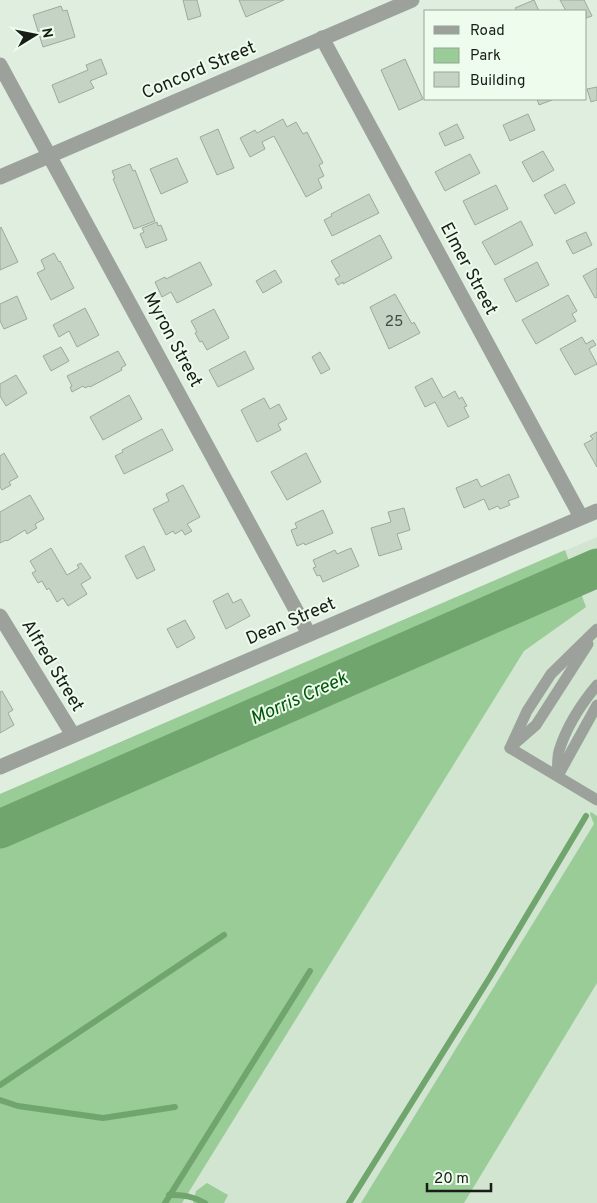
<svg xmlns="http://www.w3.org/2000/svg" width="597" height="1203" font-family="Overpass,sans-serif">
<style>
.built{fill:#d1e5d0}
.green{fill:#99cc97}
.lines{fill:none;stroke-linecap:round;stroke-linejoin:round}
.stream{stroke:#70a66e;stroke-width:6}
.river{stroke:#70a66e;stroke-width:39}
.building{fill:#c5d3c4;stroke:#9caa9c}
.lane{stroke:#9ca29b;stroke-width:11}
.street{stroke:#9ca29b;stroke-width:15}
.labels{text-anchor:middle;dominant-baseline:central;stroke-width:4;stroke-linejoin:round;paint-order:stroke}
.number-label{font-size:15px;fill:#434a43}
.street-label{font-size:18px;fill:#181d18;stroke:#edfcec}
.water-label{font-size:19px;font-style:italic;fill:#005508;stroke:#edfcec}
</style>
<rect width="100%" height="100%" fill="#e0eedf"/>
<!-- built -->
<path class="built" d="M597,537V1203H0V794Z"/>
<!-- green -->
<g class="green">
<path d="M565,550L586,607L524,651L182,1203H0V794Z"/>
<path d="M591,812L597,816V983L464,1203H361L594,824L590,814Z"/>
<path d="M207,1183L228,1195L224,1203H193L196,1191Z"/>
</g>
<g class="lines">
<!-- stream -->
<g class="stream">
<path d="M0,1085L224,935"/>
<path d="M0,1100L18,1106L103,1118L175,1107"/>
<path d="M169,1195C183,1195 193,1196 205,1203"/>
<path d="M165,1203L310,971"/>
<path d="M349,1203L490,977L586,816"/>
</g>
<!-- river -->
<path class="river" d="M0,829L597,568"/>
</g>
<!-- building -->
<g class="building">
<path d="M183,0H197L201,16L188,20Z"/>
<path d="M239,0H284L246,17Z"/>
<path d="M534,0L539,11H517L515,8Z"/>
<path d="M560,0H584L592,16L586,18V11H566Z"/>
<path d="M61,6L63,11L67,10L75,37L43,47L33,15Z"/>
<path d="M101,59L107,74L90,81L94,88L59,103L52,85L88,70L86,65Z"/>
<path d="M405,59L423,99L399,110L381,70Z"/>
<path d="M597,87V100L591,102L587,89Z"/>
<path d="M537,99H551L552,100L539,105Z"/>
<path d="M528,114L535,130L510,141L503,125Z"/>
<path d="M283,119L287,127L296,122L303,134L307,132L323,163L319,165L324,176L318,179L322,188L306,197L274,136L262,142L265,149L250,157L240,138L255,130L257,133Z"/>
<path d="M457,124L464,138L445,146L439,133Z"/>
<path d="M218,129L234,168L217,175L200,137Z"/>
<path d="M543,151L554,170L533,182L522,162Z"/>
<path d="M470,154L480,173L445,191L435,172Z"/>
<path d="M177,158L188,182L161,194L150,169Z"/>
<path d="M130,164L133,171L135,170L155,221L134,229L113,179L115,178L112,171Z"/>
<path d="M565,184L575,203L555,214L544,195Z"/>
<path d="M496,185L508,209L475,225L463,201Z"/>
<path d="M369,194L379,213L332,236L324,220L332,216L331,214Z"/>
<path d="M521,221L533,245L495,265L482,242Z"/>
<path d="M157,222L158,226L161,225L167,240L146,248L140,234L144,232L142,228Z"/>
<path d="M1,227L18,262L0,270V228Z"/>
<path d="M586,232L592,245L573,254L566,241Z"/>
<path d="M380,235L392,258L343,284V282L338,285L335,279L340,276L331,261Z"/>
<path d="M54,253L59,262L60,261L74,288L51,300L37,273L45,269L41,260Z"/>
<path d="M200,262L212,285L177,303L171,292L162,297L155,282L165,277L166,279Z"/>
<path d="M537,262L549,285L516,302L504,279Z"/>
<path d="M597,268V297L595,298L583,276Z"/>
<path d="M275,270L282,282L263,293L256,281Z"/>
<path d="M395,294L412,324L414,322L420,333L389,349L370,307Z"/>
<path d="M568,295L577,311L572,314L576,321L536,344L522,320Z"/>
<path d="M17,296L27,319L4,329L0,321V304Z"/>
<path d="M85,308L99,335L77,347L69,331L59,337L53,325Z"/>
<path d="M214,309L229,338L207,350L202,341L200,342L195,333L197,332L191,321Z"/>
<path d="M582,337L586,344L593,340L596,345L589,349L597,364L575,375L560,349Z"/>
<path d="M61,347L69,361L51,371L43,356Z"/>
<path d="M118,351L126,365L121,368L122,370L90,387L89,386L85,388L83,386L72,392L70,387L72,386L67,376Z"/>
<path d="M245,351L254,369L218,387L209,370Z"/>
<path d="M320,352L330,369L321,374L312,357Z"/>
<path d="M16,375L27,393L6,406L0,396V384Z"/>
<path d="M432,378L443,398L455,391L459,399L462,397L467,406L464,407L469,417L448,427L435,402L425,407L415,387Z"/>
<path d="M129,395L142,419L103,440L90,417Z"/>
<path d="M264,398L270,409L279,404L287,419L278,424L281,430L257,442L241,410Z"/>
<path d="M162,429L173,450L124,474L115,456L123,452L122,450Z"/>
<path d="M597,432V467L584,444L593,439L590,436Z"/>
<path d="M4,453L18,477L9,482L11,485L2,490L0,487V456Z"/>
<path d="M306,453L321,482L287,500L271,472Z"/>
<path d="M509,474L519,497L508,501L510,505L500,509L498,506L489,510L484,499L464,508L456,488L477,479L481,487Z"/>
<path d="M183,485L200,517L187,524L192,531L185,535L182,530L175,534L173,531L166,535L153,509L169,501L166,494Z"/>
<path d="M30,495L44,519L35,524L37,528L27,534L25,530L7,541L6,540L0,543V512Z"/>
<path d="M404,508L410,530L397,534L402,549L379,556L371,528L391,522L388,512Z"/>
<path d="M323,510L333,533L305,545L304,543L297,546L291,530L297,528L295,523Z"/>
<path d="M144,546L155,570L137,579L125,556Z"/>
<path d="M51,548L67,575L79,568L77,565L81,563L91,578L81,584L87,594L68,606L63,598L57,602L49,588L47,590L42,581L38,583L32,573L36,571L30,561Z"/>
<path d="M351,548L359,566L323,582L320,575L317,576L313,568L316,567L313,560L335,550L337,554Z"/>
<path d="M228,593L233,603L241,599L250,616L226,629L213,601Z"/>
<path d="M185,620L195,638L177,648L167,629Z"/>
<path d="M2,691L13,710L8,713L14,725L0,733V692Z"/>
</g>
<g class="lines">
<!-- lane -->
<g class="lane">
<path d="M513,745L536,725L588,644"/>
<path d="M510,748L527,711L551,674L597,629"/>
<path d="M510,748L597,800"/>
<path d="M560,772L597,705"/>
<path d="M557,775C558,768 557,759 559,751C566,728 582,703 597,685"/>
</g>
<!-- street -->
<g class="street">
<path d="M322,38L581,517"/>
<path d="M0,65L309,634"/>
<path d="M0,177L412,0"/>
<path d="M0,616L73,735"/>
<path d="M0,767L597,511"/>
</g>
</g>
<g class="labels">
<!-- number labels -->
<g class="number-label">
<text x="394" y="322">25</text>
</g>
<!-- street labels -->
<g class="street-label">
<text transform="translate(199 71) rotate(-23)">Concord Street</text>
<text transform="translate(468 269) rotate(62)">Elmer Street</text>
<text transform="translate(172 340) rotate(62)">Myron Street</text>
<text transform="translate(291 622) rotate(-23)">Dean Street</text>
<text transform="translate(52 666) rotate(59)">Alfred Street</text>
</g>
<!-- water labels -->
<g class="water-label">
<text transform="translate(299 699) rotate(-24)">Morris Creek</text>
</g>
</g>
<!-- legend -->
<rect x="424" y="10" width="162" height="90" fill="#edfcec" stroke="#98a397"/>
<rect x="434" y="26" width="25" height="8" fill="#9ca29b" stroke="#98a397"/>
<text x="470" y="35" font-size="15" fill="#181d18">Road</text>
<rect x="434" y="48" width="25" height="15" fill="#99cc97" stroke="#98a397"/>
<text x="470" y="60" font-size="15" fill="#181d18">Park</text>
<rect x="434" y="72" width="25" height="15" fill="#c5d3c4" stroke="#98a397"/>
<text x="470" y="85" font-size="15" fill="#181d18">Building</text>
<!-- north arrow -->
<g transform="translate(35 35) rotate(80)" stroke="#edfcec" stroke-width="4" paint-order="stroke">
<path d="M0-4L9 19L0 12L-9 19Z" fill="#181d18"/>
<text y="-8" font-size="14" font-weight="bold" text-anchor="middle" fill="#181d18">N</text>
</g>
<!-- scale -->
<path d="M427 1183v8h64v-8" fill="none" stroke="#181d18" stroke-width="2.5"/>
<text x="434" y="1183" font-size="15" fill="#181d18" stroke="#edfcec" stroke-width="4" paint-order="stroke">20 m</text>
</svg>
